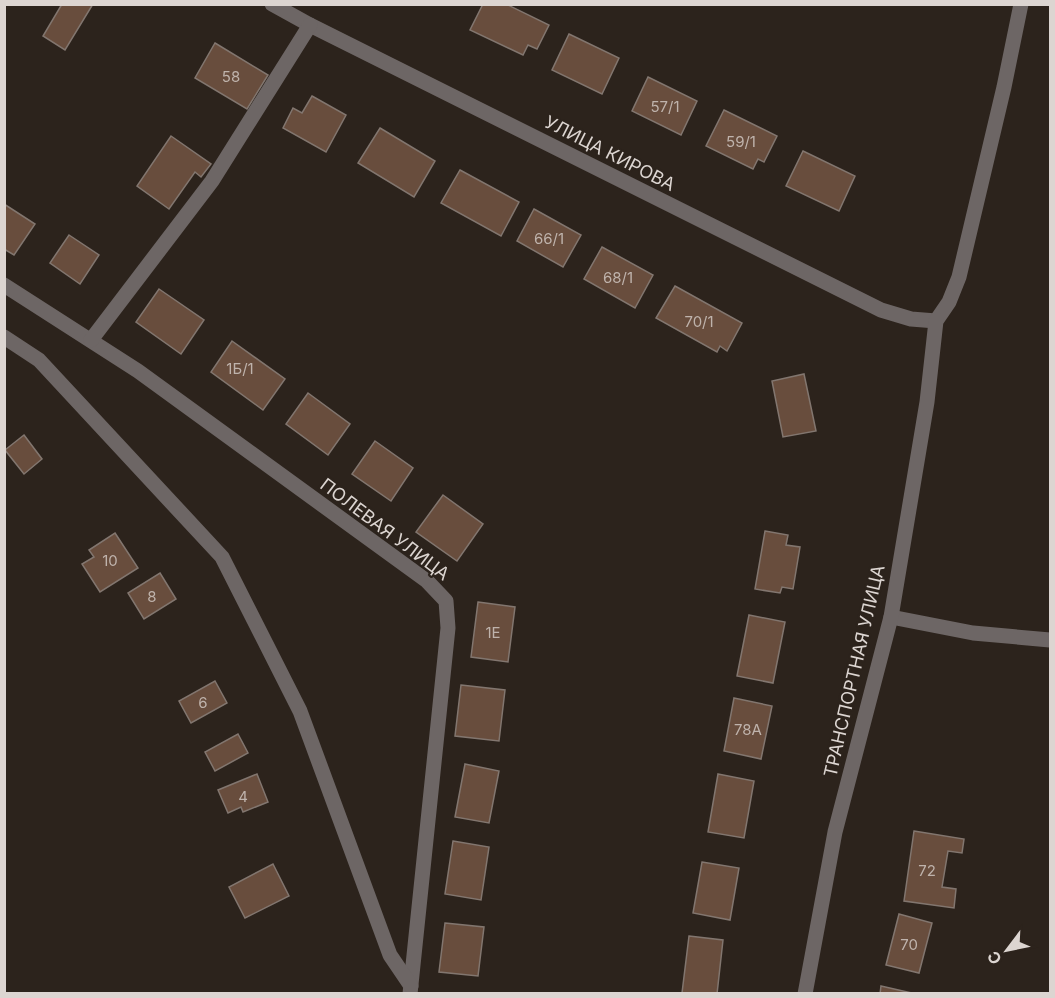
<svg xmlns="http://www.w3.org/2000/svg" width="1055" height="998" font-family="Inter,sans-serif">
<style>
.building{fill:#684d3d;stroke:#82766f;stroke-width:1.5}
.lines{fill:none;stroke-linecap:round;stroke-linejoin:round}
.minor{stroke:#6d6665;stroke-width:15}
.labels{text-anchor:middle;dominant-baseline:central;stroke-width:4.5;stroke-linejoin:round;paint-order:stroke}
.number-label{font-size:15px;fill:#bfb3ac}
.street-label{font-size:18px;fill:#dcd5d1;stroke:#2c231c}
</style>
<rect width="100%" height="100%" fill="#2c231c"/>
<!-- building -->
<g class="building">
<path d="M62,4H93L65,50L43,36Z"/>
<path d="M483,4H506L549,25L537,49L528,45L523,55L470,30Z"/>
<path d="M569,34L619,58L602,94L552,70Z"/>
<path d="M215,43L268,75L247,109L195,78Z"/>
<path d="M648,77L697,101L681,135L632,111Z"/>
<path d="M312,96L346,115L326,152L283,128L293,108L302,113Z"/>
<path d="M724,110L777,136L764,162L758,159L753,169L706,146Z"/>
<path d="M380,128L435,161L414,197L358,163Z"/>
<path d="M171,136L211,164L201,177L195,172L169,209L137,186Z"/>
<path d="M803,151L855,176L839,211L786,186Z"/>
<path d="M460,170L519,202L501,236L441,203Z"/>
<path d="M4,204L35,224L14,255L4,249Z"/>
<path d="M534,209L581,235L563,267L517,241Z"/>
<path d="M69,235L99,255L80,284L50,263Z"/>
<path d="M602,247L653,275L635,308L584,279Z"/>
<path d="M675,286L742,323L727,351L720,346L717,352L656,318Z"/>
<path d="M159,289L204,320L181,354L136,322Z"/>
<path d="M232,341L285,379L263,410L211,372Z"/>
<path d="M804,374L816,431L783,437L772,381Z"/>
<path d="M308,393L350,424L328,455L286,424Z"/>
<path d="M24,435L42,459L24,474L5,450Z"/>
<path d="M375,441L413,468L391,501L352,474Z"/>
<path d="M443,495L483,524L457,561L416,532Z"/>
<path d="M765,531L788,535L786,545L800,547L793,589L782,587L780,593L755,589Z"/>
<path d="M115,533L138,568L100,592L82,564L94,557L89,550Z"/>
<path d="M160,573L176,599L144,619L128,593Z"/>
<path d="M478,602L515,607L508,662L471,657Z"/>
<path d="M749,615L785,622L773,683L737,676Z"/>
<path d="M215,681L227,703L191,723L179,701Z"/>
<path d="M461,685L505,690L499,741L455,736Z"/>
<path d="M734,698L772,706L761,759L724,751Z"/>
<path d="M238,734L248,753L215,771L205,752Z"/>
<path d="M465,764L499,771L489,823L455,817Z"/>
<path d="M257,774L268,802L243,812L241,807L228,813L218,790Z"/>
<path d="M718,774L754,781L744,838L708,832Z"/>
<path d="M914,831L964,839L962,853L948,851L942,887L956,889L954,908L904,901Z"/>
<path d="M453,841L489,847L481,900L445,894Z"/>
<path d="M702,862L739,868L730,920L693,913Z"/>
<path d="M273,864L289,896L245,918L229,887Z"/>
<path d="M899,914L932,923L919,973L886,965Z"/>
<path d="M445,923L484,927L478,976L439,972Z"/>
<path d="M689,936L723,940L717,994L682,993Z"/>
<path d="M881,986L916,994H880Z"/>
</g>
<g class="lines">
<!-- minor -->
<g class="minor">
<path d="M272,4L310,25L881,310L911,319L936,321"/>
<path d="M4,285L138,371L427,581L446,601L448,628L410,994"/>
<path d="M4,337L39,360L222,557L300,711L390,955L411,986"/>
<path d="M91,340L212,181L310,25"/>
<path d="M891,617L973,633L1050,640"/>
<path d="M805,994L835,832L891,617L927,402L936,321L949,302L959,277L1004,87L1021,4"/>
</g>
</g>
<g class="labels">
<!-- number labels -->
<g class="number-label">
<text x="231" y="76">58</text>
<text x="665" y="106">57/1</text>
<text x="741" y="141">59/1</text>
<text x="549" y="238">66/1</text>
<text x="618" y="277">68/1</text>
<text x="699" y="321">70/1</text>
<text x="240" y="368">1Б/1</text>
<text x="110" y="560">10</text>
<text x="152" y="596">8</text>
<text x="493" y="632">1Е</text>
<text x="203" y="702">6</text>
<text x="748" y="729">78А</text>
<text x="243" y="796">4</text>
<text x="927" y="870">72</text>
<text x="909" y="944">70</text>
</g>
<!-- street labels -->
<g class="street-label">
<text transform="translate(610 153) rotate(27)">УЛИЦА КИРОВА</text>
<text transform="translate(385 529) rotate(37)">ПОЛЕВАЯ УЛИЦА</text>
<text transform="translate(854 671) rotate(-77)">ТРАНСПОРТНАЯ УЛИЦА</text>
</g>
</g>
<!-- border -->
<rect width="1055" height="998" fill="none" stroke="#dcd5d1" stroke-width="12"/>
<!-- north arrow -->
<g transform="translate(1007 950) rotate(238)" stroke="#2c231c" stroke-width="4.5" paint-order="stroke">
<path d="M0-4.5L10 22L0 15L-10 22Z" fill="#dcd5d1"/>
<text y="-9" font-size="16" font-weight="bold" text-anchor="middle" fill="#dcd5d1">С</text>
</g>
</svg>
